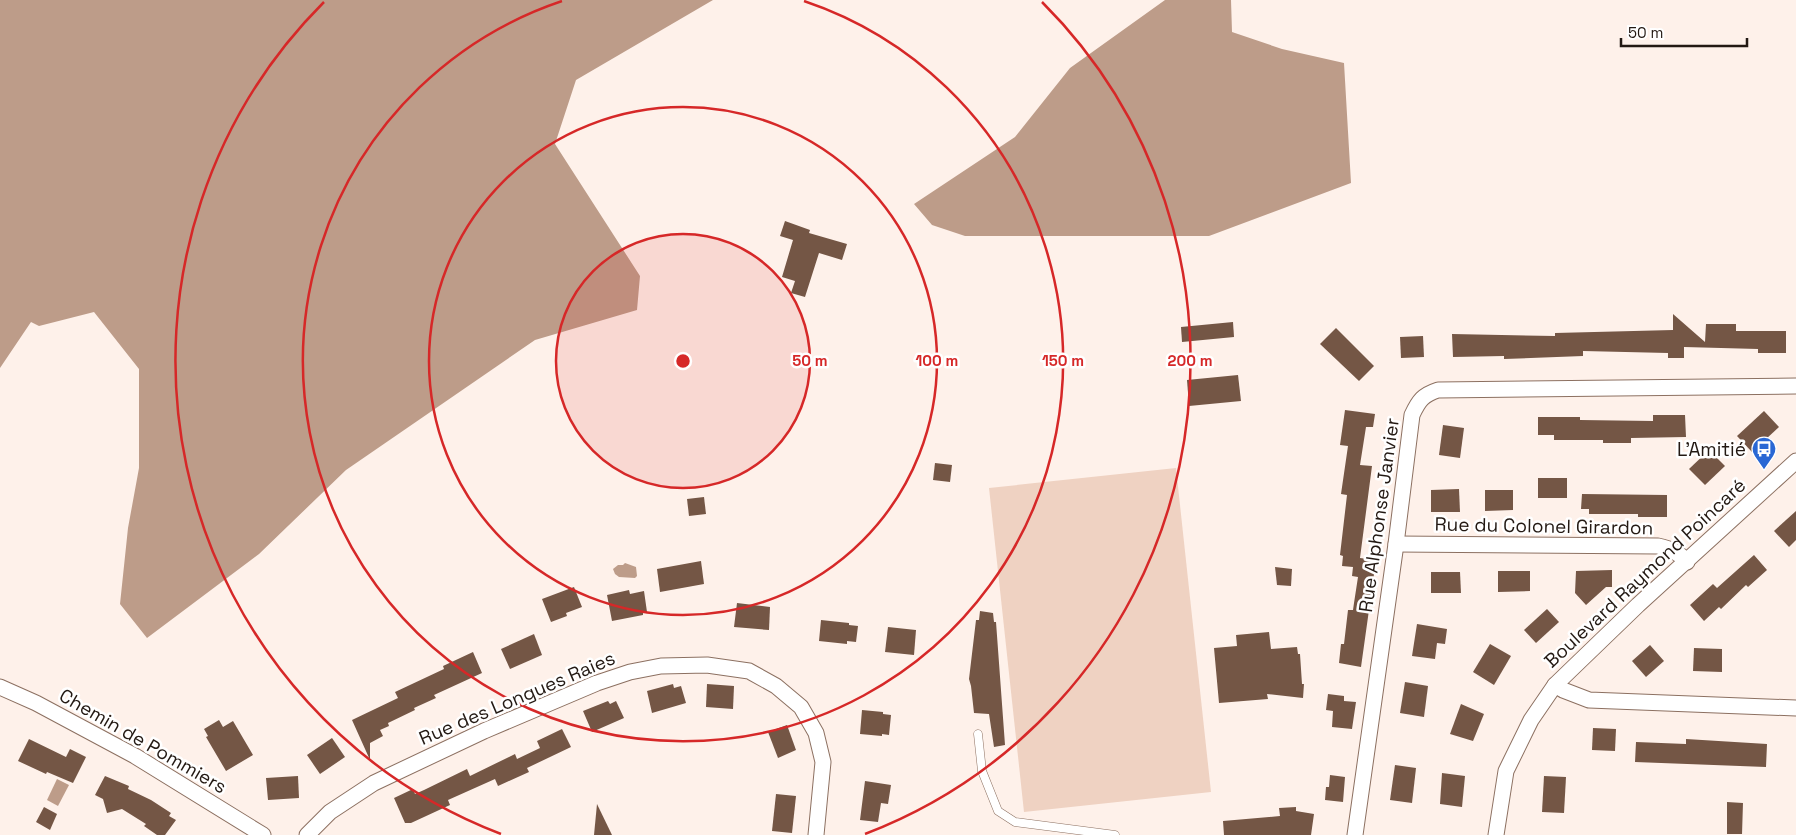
<svg xmlns="http://www.w3.org/2000/svg" width="1796" height="835" font-family="'Space Grotesk',sans-serif">
<style>
.green{fill:#efd2c2}
.water{fill:#bd9c89}
.building{fill:#745645}
.lines{fill:none;stroke-linecap:round;stroke-linejoin:round}
.service-casing{stroke:#8c7061;stroke-width:9}
.minor-casing{stroke:#8c7061;stroke-width:17}
.service{stroke:#fff;stroke-width:8}
.minor{stroke:#fff;stroke-width:15}
.ring{fill:none;stroke:#d62828;stroke-width:2.5}
.labels{text-anchor:middle;dominant-baseline:central;stroke-width:5;stroke-linejoin:round;paint-order:stroke}
.poi-label{font-size:19px;fill:#231913;stroke:#fff;text-anchor:end}
.street-label{font-size:19px;fill:#231913;stroke:#fff}
.centre{fill:#d62828;stroke:#fff;stroke-width:2.5}
.ring-label{font-size:15px;text-anchor:middle;font-weight:bold;fill:#d62828;stroke:#fff;stroke-width:5;stroke-linejoin:round;paint-order:stroke}
</style>
<rect width="100%" height="100%" fill="#fef1ea"/>
<!-- green -->
<path class="green" d="M1176,468L1211,792L1024,812L989,488Z"/>
<!-- water -->
<g class="water">
<path d="M0,0H713L576,80L555,144L640,276L637,310L535,340L346,470L259,554L147,638L120,604L128,528L139,468V369L94,312L39,326L31,322L0,368Z"/>
<path d="M1165,0H1231L1232,32L1282,49L1344,63L1351,183L1209,236H965L932,225L914,204L1015,137L1070,68Z"/>
<path d="M625,563L636,567L637,576L635,578L619,577L615,574L613,569L618,565H623Z"/>
<path d="M57,779L69,785L58,806L47,800Z"/>
</g>
<!-- building -->
<g class="building">
<path d="M785,221L810,230L809,233L847,244L842,260L819,253L805,297L791,293L795,281L782,277L793,240L780,236Z"/>
<path d="M1673,314L1705,342L1706,324H1736V331H1786V353H1758V349L1684,347V358H1668V353L1583,351V356L1504,359V356L1453,357L1452,334L1555,336V333L1673,330Z"/>
<path d="M1233,322L1234,337L1182,342L1181,327Z"/>
<path d="M1336,328L1374,366L1359,381L1320,344Z"/>
<path d="M1423,336L1424,357L1401,358L1400,337Z"/>
<path d="M1238,375L1241,401L1189,406L1187,380Z"/>
<path d="M1345,410L1375,414L1373,427H1366L1360,465L1372,466L1360,558L1376,560L1361,667L1339,663L1341,644H1344L1348,610H1353L1354,603L1358,577L1352,576L1353,567L1342,566L1343,556L1340,555L1347,495L1341,494L1348,446L1340,445Z"/>
<path d="M1764,411L1779,427L1752,452L1737,436Z"/>
<path d="M1653,415H1685L1686,437L1631,438V443H1603V440H1554V435H1538V417H1580V420L1653,421Z"/>
<path d="M1443,425L1464,428L1460,458L1439,455Z"/>
<path d="M1709,450L1725,466L1705,485L1689,469Z"/>
<path d="M935,463L952,465L950,482L933,480Z"/>
<rect x="1538" y="478" width="29" height="20"/>
<path d="M1459,489L1460,512H1431V490Z"/>
<path d="M1485,490H1513V510L1485,511Z"/>
<path d="M1582,494L1667,495V517H1638V514H1589V509H1581Z"/>
<path d="M704,497L706,514L689,516L687,499Z"/>
<path d="M1796,511V540L1789,547L1774,531Z"/>
<path d="M1754,555L1767,570L1748,587L1746,585L1721,609L1719,607L1704,621L1690,605L1713,584L1717,588Z"/>
<path d="M701,561L704,584L660,592L657,569Z"/>
<path d="M1275,567L1292,569L1291,586L1277,585Z"/>
<path d="M1612,570V587H1606L1586,605L1575,593L1576,571Z"/>
<path d="M1498,571H1530V591L1498,592Z"/>
<path d="M1431,572H1460L1461,593H1431Z"/>
<path d="M574,587L582,607L566,613L567,616L551,622L542,599Z"/>
<path d="M629,590L630,594L644,591L647,612L643,613V615L612,621L607,595Z"/>
<path d="M737,603L770,607L769,630L734,627Z"/>
<path d="M1547,609L1559,622L1536,643L1524,630Z"/>
<path d="M980,611L993,613L994,622H996L1005,745L994,747L989,714L974,713L971,686L969,679L976,620H979Z"/>
<path d="M821,620L849,623V625L858,626L856,642L847,641V644L819,641Z"/>
<path d="M1417,624L1447,629L1445,644L1437,643L1435,659L1412,656Z"/>
<path d="M888,627L916,630L914,655L885,652Z"/>
<path d="M1269,632L1271,649L1297,647L1298,654H1300L1302,684H1304L1303,698L1267,694L1268,699L1219,703L1214,648L1237,646L1236,635Z"/>
<path d="M534,634L542,655L510,669L501,649Z"/>
<path d="M1490,644L1511,656L1494,685L1473,672Z"/>
<path d="M1650,645L1664,661L1646,677L1632,661Z"/>
<path d="M1694,648L1722,649V672L1693,671Z"/>
<path d="M473,652L482,673L434,695L436,698L414,708L415,710L388,723L389,726L380,730L383,736L370,743V760L352,720L398,698L395,692L444,669L443,666Z"/>
<path d="M1405,682L1428,686L1424,717L1400,713Z"/>
<path d="M673,684L674,688L681,686L686,703L652,713L647,691Z"/>
<path d="M707,684L734,686L733,709L706,707Z"/>
<path d="M1328,694L1344,696V701L1356,702L1352,729L1332,727L1333,711L1326,710Z"/>
<path d="M608,701L610,704L616,701L624,718L592,732L583,711Z"/>
<path d="M1461,704L1484,714L1473,741L1450,734Z"/>
<path d="M862,710L883,712V714L891,715L889,735L882,734V736L860,734Z"/>
<path d="M219,720L223,727L233,721L253,755L226,771L206,737L208,736L204,729Z"/>
<path d="M787,725L796,750L778,758L768,732Z"/>
<path d="M1593,728L1616,729L1615,751L1592,750Z"/>
<path d="M562,729L571,747L527,768L529,772L498,786L495,779L448,800L450,805L411,823H405L394,798L413,789L415,794L424,790L467,769L470,776L515,754L517,759L540,748L537,741Z"/>
<path d="M332,738L345,757L320,774L307,755Z"/>
<path d="M29,739L66,757L70,749L86,757L73,783L47,772L46,774L18,761Z"/>
<path d="M1686,739L1767,744L1766,767L1635,762L1636,742L1686,744Z"/>
<path d="M1395,765L1416,768L1412,803L1390,800Z"/>
<path d="M1442,773L1465,776L1462,807L1440,804Z"/>
<path d="M1330,775L1345,777L1343,802L1325,800L1326,787H1329Z"/>
<path d="M105,776L129,786L128,789L151,800L171,813L169,816L176,820L165,835H157L144,826L146,824L122,809L107,813L103,799L95,795Z"/>
<path d="M298,776L299,798L268,800L266,778Z"/>
<path d="M1544,776L1566,777L1564,813L1542,812Z"/>
<path d="M865,781L891,785L888,804L881,803L878,822L860,820Z"/>
<path d="M776,794L796,796L792,833L772,831Z"/>
<path d="M1727,802L1743,803L1742,834H1727Z"/>
<path d="M597,804L612,835H594Z"/>
<path d="M44,807L57,814L50,830L36,822Z"/>
<path d="M1296,807V811L1314,814L1311,835H1224L1223,821L1280,816L1279,808Z"/>
</g>
<g class="lines">
<defs>
<path id="service" d="M978,734L982,771L998,811L1015,822L1115,835"/>
<g id="minor">
<path d="M1396,544L1658,546C1669,548 1679,552 1687,562"/>
<path d="M1555,685L1563,690L1589,700L1796,708"/>
<path d="M0,687L36,703L135,756L263,835"/>
<path d="M307,835L330,812L374,783L484,731L597,683L630,672L661,666L707,665L749,671L776,686L801,707L816,733L823,762L816,835"/>
<path d="M1355,835L1396,544L1412,415C1419,400 1423,395 1438,390L1796,386"/>
<path d="M1496,835L1506,771L1531,720L1555,685L1638,605L1796,461"/>
</g>
</defs>
<!-- service casing -->
<use href="#service" class="service-casing"/>
<!-- minor casing -->
<use href="#minor" class="minor-casing"/>
<!-- service -->
<use href="#service" class="service"/>
<!-- minor -->
<use href="#minor" class="minor"/>
</g>
<!-- distance rings -->
<circle cx="683" cy="361" r="127" fill="#d62828" fill-opacity=".12"/>
<g class="ring">
<circle cx="683" cy="361" r="127"/>
<circle cx="683" cy="361" r="254"/>
<path d="M804 1A380 380 0 1 1 562 1"/>
<path d="M501 834A507 507 0 0 1 324 2M1042 2A507 507 0 0 1 865 834"/>
</g>
<!-- icons -->
<defs>
<symbol id="bus-pin" viewBox="-11 -11 22 30"><path d="M0 17L-7.5 6A9.5 9.5 0 1 1 7.5 6Z" fill="#2967d4" stroke="#fff"/><path d="M-5-6H5V4H4V6H2V4H-2V6H-4V4H-5ZM-3.5-4V0h7V-4ZM-3.5 1.2v1.5H-2V1.2ZM2 1.2v1.5H3.5V1.2Z" fill="#fff"/></symbol>
</defs>
<g fill-rule="evenodd">
<use href="#bus-pin" x="1750" y="435" width="28" height="38"/>
</g>
<g class="labels">
<!-- poi labels -->
<g class="poi-label">
<text x="1746" y="449">L'Amitié</text>
</g>
<!-- street labels -->
<g class="street-label">
<text transform="translate(1379 515) rotate(-82)">Rue Alphonse Janvier</text>
<text transform="translate(1544 526) rotate(1)">Rue du Colonel Girardon</text>
<text transform="translate(1645 573) rotate(-43)">Boulevard Raymond Poincaré</text>
<text transform="translate(517 698) rotate(-23)">Rue des Longues Raies</text>
<text transform="translate(143 741) rotate(30)">Chemin de Pommiers</text>
</g>
</g>
<circle cx="683" cy="361" r="8" class="centre"/>
<g class="ring-label">
<text x="810" y="366">50 m</text>
<text x="937" y="366">100 m</text>
<text x="1063" y="366">150 m</text>
<text x="1190" y="366">200 m</text>
</g>
<!-- scale -->
<path d="M1621 38v8h126v-8" fill="none" stroke="#231913" stroke-width="2.5"/>
<text x="1628" y="38" font-size="15" fill="#231913" stroke="#ffffff" stroke-width="4" paint-order="stroke">50 m</text>
</svg>
